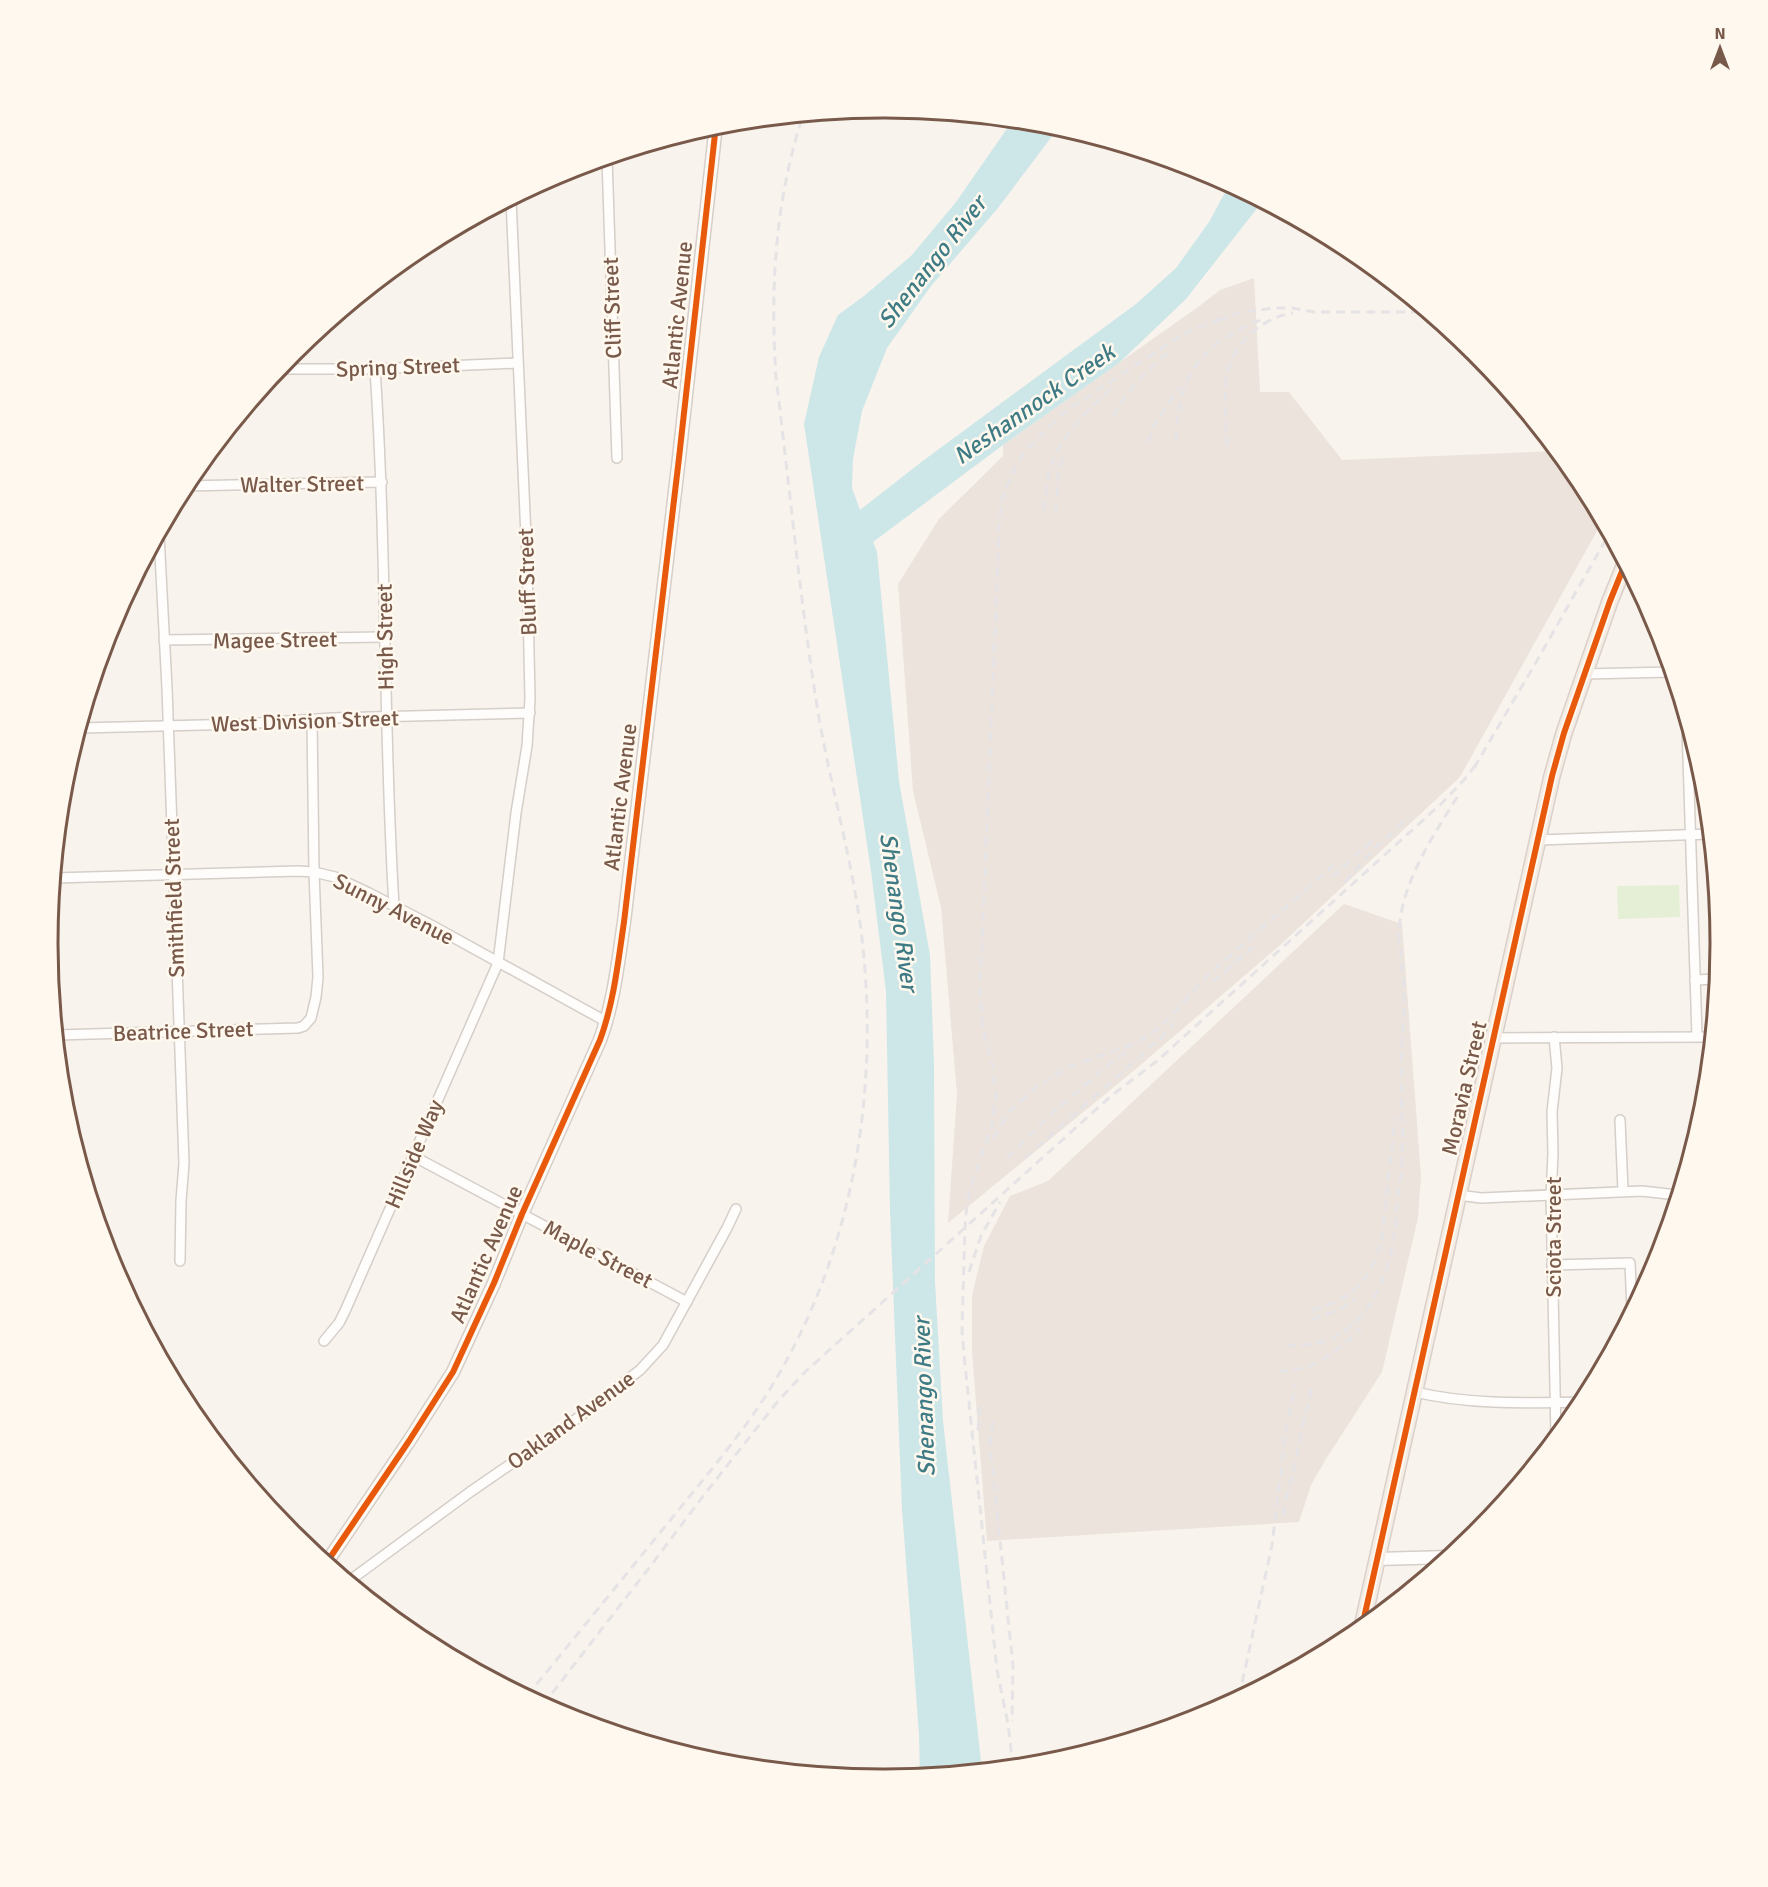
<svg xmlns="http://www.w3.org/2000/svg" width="1768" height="1887" font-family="Signika,sans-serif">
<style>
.industrial{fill:#ebe3dc}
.green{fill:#e5efd6}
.water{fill:#cde7e9}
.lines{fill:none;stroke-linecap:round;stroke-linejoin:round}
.minor-casing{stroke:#d6cec8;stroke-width:12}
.tertiary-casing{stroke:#d6cec8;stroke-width:15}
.primary-casing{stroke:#dad0c9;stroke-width:18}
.minor{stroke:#fefdfc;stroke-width:9}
.tertiary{stroke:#fefdfc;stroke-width:12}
.primary{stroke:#f3ede5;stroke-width:15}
.rail{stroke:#e5e3e5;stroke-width:3;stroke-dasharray:9 6;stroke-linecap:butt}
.cycleway-casing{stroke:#fff8ee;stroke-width:10}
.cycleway{stroke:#e8590c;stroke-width:6}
.labels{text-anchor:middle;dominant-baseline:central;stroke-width:5;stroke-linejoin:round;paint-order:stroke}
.street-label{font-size:22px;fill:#78594a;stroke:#fff8ee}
.water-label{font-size:24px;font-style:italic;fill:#3f7b85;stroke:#fff8ee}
.rim{fill:none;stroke:#78594a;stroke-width:3}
</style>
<rect width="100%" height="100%" fill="#f8f3ec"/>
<!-- industrial -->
<g class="industrial">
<path d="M1254,278L1260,392H1289L1342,460L1556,451L1579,479L1602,522L1460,777L1279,946L1137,1068L948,1223L957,1094L941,907L913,791L898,584L939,519L1003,456V445L1198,307L1220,290Z"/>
<path d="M1344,904L1402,924L1421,1176L1418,1218L1382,1372L1326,1459L1311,1485L1299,1522L987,1541L972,1352V1295L984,1246L1010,1196L1048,1181Z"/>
</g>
<!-- green -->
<path class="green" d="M1679,885L1680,917L1618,919L1617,886Z"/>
<!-- water -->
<path class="water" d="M1013,120L1047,124L1059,127L998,208L931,286L887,348L862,411L853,459L852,488L860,510L924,460L1136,304L1176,268L1209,222L1229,185L1262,202L1186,299L1119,363L1003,445L873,542L877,552L899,781L930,955L934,1064L935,1282L943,1421L982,1770L920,1776L919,1734L902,1509L890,1212L886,991L871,871L804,424L819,357L838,315L864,296L911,256L956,202Z"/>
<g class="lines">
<defs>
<g id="minor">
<path d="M607,158L617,458"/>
<path d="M279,369H375L517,363"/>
<path d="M375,369C387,548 383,727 394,906"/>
<path d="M185,486L382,482"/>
<path d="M159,535L167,688L184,1163L181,1201L180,1261"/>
<path d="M164,640L385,637"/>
<path d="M1585,674L1671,672"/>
<path d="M1687,726L1697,1036"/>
<path d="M80,728L243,724L332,718L530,713"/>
<path d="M1538,840L1709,834"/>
<path d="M54,878L298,871L314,872L335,877L369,893L431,925L607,1022"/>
<path d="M1695,980L1717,979"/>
<path d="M57,1035L298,1028L304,1026L311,1018L316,997L318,977L314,872L312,719"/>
<path d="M1554,1037L1557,1068L1552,1112L1553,1154L1551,1195L1556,1437"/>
<path d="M1493,1038L1711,1037"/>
<path d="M1620,1120L1623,1191"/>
<path d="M413,1156L687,1302"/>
<path d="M1458,1195L1481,1198L1642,1191L1677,1195"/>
<path d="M1552,1265L1630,1263L1632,1310"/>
<path d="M324,1341L339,1323L345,1311L498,963L516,813L527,746L530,699L527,559L511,199"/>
<path d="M1415,1392C1470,1405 1526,1403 1582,1402"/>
<path d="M349,1581L470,1492L575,1420L640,1370L663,1345L727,1228L736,1209"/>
</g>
<g id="tertiary">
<path d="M1377,1559L1448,1557"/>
<path d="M327,1562L409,1441L453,1372L494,1283L522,1214L600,1040C614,1002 618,962 624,922L679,458L716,125"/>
</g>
<path id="primary" d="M1362,1627L1552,776L1564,733L1610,601L1625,564"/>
</defs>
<!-- minor casing -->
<use href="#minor" class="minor-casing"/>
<!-- tertiary casing -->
<use href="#tertiary" class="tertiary-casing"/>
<!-- primary casing -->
<use href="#primary" class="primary-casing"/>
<!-- minor -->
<use href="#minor" class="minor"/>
<!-- tertiary -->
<use href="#tertiary" class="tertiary"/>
<!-- primary -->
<use href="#primary" class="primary"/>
<!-- rail -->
<g class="rail">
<path d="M1218,320L1243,312L1275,308H1292L1314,312H1426"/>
<path d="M1113,416C1132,385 1145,372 1172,349"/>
<path d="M1176,441C1177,376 1202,342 1263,319"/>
<path d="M1148,442L1155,423L1180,387"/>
<path d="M1227,446C1226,425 1224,402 1226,381C1230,347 1259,318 1293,313"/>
<path d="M1044,510C1046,496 1046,481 1050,468C1061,436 1087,410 1111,389"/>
<path d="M1056,511L1058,477L1063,455"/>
<path d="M1474,768L1535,664L1609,534"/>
<path d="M1332,877L1374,839"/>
<path d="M1345,882L1373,850L1409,817"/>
<path d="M1213,982L1254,946"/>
<path d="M993,1138L1011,1110L1037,1086L1073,1065L1134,1044L1161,1027L1207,976L1336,863"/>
<path d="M1007,1158L1052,1113L1106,1067L1129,1050"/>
<path d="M1025,1158L1162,1037L1174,1023"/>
<path d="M969,1272L981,1236L1000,1202"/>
<path d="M1312,1310C1353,1300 1372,1278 1382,1238L1395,1118"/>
<path d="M1312,1319L1339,1310L1355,1299"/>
<path d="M1287,1345C1345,1350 1377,1309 1390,1257C1395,1238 1396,1218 1398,1198C1400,1183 1402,1168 1402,1153C1404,1124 1400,1095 1401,1066C1401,1039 1405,1012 1404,985C1403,964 1397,942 1400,921C1406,875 1435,833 1459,794"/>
<path d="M1279,1371C1317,1371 1334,1352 1361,1329"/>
<path d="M993,1422L990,1443L1013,1666L1012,1721"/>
<path d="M978,1430L980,1406"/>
<path d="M1283,1515L1313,1382"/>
<path d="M527,1696C575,1637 624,1577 672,1518C710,1471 749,1426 779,1374C857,1239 881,1077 860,923C850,852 830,783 818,712C800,601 790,489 776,378C770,288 775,201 803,115"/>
<path d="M1239,1697L1272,1545L1286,1429L1296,1383"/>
<path d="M543,1705L652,1564L704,1495L778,1401L805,1372L1111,1096L1157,1061L1442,803L1464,780L1478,762"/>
<path d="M1013,1767L1008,1724L997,1670L964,1355L962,1330L965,1228L967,1203L972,1183L992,1125L996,1095L993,1067L983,1030L980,989L1000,513L1003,495L1018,462L1029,447L1064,412L1185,333L1225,317"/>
</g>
<defs>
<g id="cycleway">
<path d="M327,1562L409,1441L453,1372L494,1283L522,1214L600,1040C614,1002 618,962 624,922L679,458L716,125"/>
<path d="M1362,1627L1552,776L1564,733L1610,601L1625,564"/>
</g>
</defs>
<!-- cycleway casing -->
<use href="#cycleway" class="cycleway-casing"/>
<!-- cycleway -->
<use href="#cycleway" class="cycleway"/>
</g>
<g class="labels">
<!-- street labels -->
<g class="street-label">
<text transform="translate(612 308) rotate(-92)">Cliff Street</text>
<text transform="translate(677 315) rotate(-84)">Atlantic Avenue</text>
<text transform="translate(398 367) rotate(-2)">Spring Street</text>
<text transform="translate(302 484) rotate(-1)">Walter Street</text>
<text transform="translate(527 582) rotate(-92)">Bluff Street</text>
<text transform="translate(385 637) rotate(-91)">High Street</text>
<text transform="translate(275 640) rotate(-1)">Magee Street</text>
<text transform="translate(305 721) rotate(-2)">West Division Street</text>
<text transform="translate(620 797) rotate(-83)">Atlantic Avenue</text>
<text transform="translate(174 898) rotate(-92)">Smithfield Street</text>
<text transform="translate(394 909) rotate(27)">Sunny Avenue</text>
<text transform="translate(183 1031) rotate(-2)">Beatrice Street</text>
<text transform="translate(1464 1088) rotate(-77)">Moravia Street</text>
<text transform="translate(414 1154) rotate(-67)">Hillside Way</text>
<text transform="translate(1553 1237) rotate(-90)">Sciota Street</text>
<text transform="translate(486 1254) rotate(-66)">Atlantic Avenue</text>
<text transform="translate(598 1254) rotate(28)">Maple Street</text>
<text transform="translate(571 1420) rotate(-36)">Oakland Avenue</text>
</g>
<!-- water labels -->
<g class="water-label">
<text transform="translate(932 262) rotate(-52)">Shenango River</text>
<text transform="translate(1034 404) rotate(-35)">Neshannock Creek</text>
<text transform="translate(899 912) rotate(82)">Shenango River</text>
<text transform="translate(924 1397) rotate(-92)">Shenango River</text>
</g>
</g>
<!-- crop -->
<path d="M0 0H1768V1887H0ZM883 118H885A825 825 0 0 1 1710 943V944A825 825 0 0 1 885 1769H883A825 825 0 0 1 58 944V943A825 825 0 0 1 883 118Z" fill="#fff8ee" fill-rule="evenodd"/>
<path class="rim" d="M883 118H885A825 825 0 0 1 1710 943V944A825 825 0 0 1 885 1769H883A825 825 0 0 1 58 944V943A825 825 0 0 1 883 118Z"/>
<!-- north arrow -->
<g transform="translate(1720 48)" stroke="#fff8ee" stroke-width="4.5" paint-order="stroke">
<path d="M0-4.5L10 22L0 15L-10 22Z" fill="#78594a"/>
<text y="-9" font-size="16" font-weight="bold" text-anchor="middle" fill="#78594a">N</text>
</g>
</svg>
